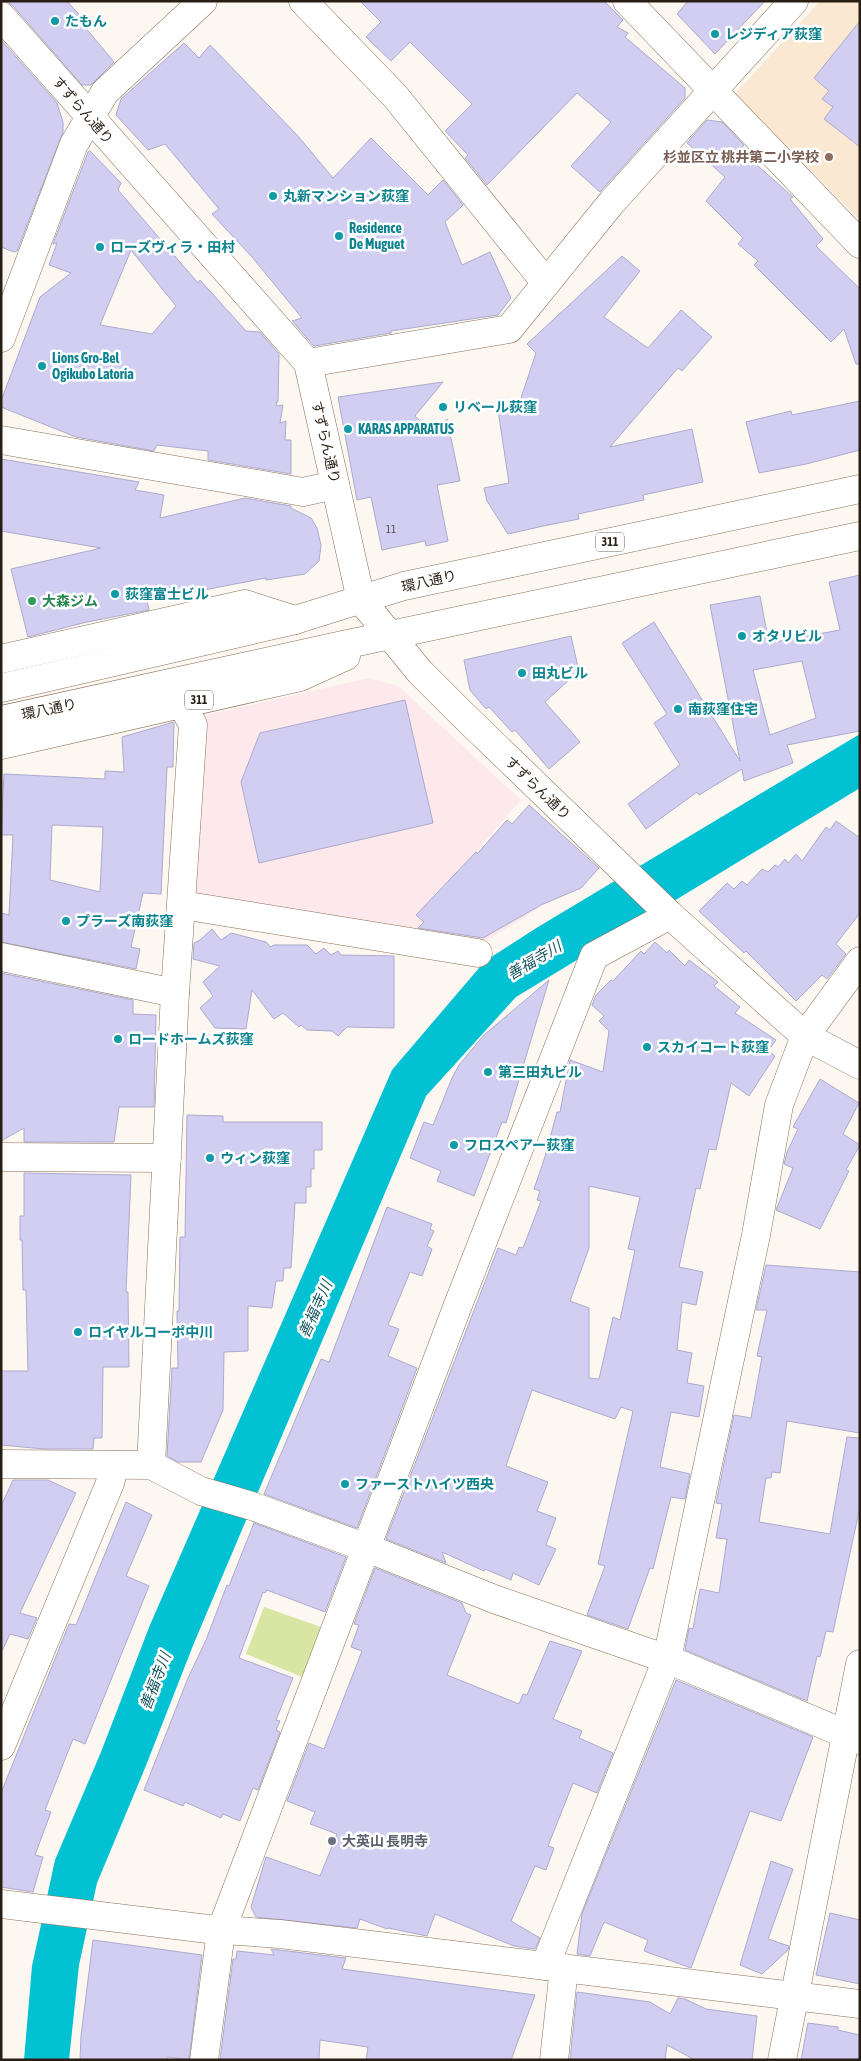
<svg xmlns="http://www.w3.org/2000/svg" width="861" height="2061" font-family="'Asap Condensed','Noto Sans JP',sans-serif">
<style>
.commercial{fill:#fde8eb}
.built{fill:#fbe8d2}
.green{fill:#d9e5a3}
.water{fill:#01c1d3}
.building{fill:#d1cef2;stroke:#adaacd;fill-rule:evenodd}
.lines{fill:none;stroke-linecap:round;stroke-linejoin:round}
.minor-casing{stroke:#8a7156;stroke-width:29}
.tertiary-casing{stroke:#8a7156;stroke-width:29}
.primary-casing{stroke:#8a7156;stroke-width:29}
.minor{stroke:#fff;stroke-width:28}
.tertiary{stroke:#fff;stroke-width:28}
.primary{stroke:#fff;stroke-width:28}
.culture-dot{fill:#0f9aa8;stroke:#fff;stroke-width:2}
.education-dot{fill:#8d6e63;stroke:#fff;stroke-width:2}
.leisure-dot{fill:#2e9e5b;stroke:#fff;stroke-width:2}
.worship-dot{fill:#6b7280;stroke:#fff;stroke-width:2}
.labels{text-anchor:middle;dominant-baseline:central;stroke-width:5;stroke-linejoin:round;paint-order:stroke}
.number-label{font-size:11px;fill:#524a4b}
.shield{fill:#fff;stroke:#68625a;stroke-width:1}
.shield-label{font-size:12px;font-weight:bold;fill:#281e13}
.culture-label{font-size:14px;font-weight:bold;fill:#0d838f;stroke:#fff;text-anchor:start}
.street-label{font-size:14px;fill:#281e13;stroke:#fff}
.education-label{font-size:14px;font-weight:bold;fill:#785e54;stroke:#fff;text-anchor:end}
.leisure-label{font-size:14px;font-weight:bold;fill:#27864d;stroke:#fff;text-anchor:start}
.worship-label{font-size:14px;font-weight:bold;fill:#5b616d;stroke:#fff;text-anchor:start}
.water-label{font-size:15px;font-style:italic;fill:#17565e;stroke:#fff}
</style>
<rect width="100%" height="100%" fill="#fcf7f1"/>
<!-- commercial -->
<path class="commercial" d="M369,678L398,686L521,800L477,850L541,907L478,946L191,893L202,716Z"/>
<!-- built -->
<path class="built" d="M820,1H860V220L735,94Z"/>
<!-- green -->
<path class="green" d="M264,1607L321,1627L302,1677L246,1654Z"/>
<!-- water -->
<path class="water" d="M860,734V788L516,997L426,1096L194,1643L145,1768L97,1883L79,1965L69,2060H24L32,1966L55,1860L101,1752L150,1625L392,1070L485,961L538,927Z"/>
<!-- building -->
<g class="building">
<path d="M6,1H67L82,18L79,20L114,62L91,85H82L13,6Z"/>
<path d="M360,1H604L623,20L617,27L628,33L625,37L685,88V98L600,192L571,166L611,122L577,93L487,185L465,158L468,155L445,131L472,104L410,42L391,61L366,37L381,22Z"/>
<path d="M688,1H765L715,54L677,14Z"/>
<path d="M860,21V147L824,119L833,107L822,99L829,91L814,78Z"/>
<path d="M1,40L57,103L63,122V132L17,251L14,252L1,247Z"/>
<path d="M184,43L199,58L210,45L298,136L333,178L371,138L428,195L443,180L463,205L445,222L462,265L490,252L511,298L498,315L391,331V333L314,346L292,321L302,318L252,257L212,214L219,209L165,144L148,150L116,115L121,99Z"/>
<path d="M707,120L722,122L744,145L740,150L793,197L790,199L823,239L816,246L860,289V364H856L844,329L831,342L754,265L758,261L738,244L743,238L706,201L725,177L687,143Z"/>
<path d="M90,151L121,183L118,190L198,283L200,280L246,331L260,332L279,354L278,402H276L277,406L283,405L280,423L286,421L285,440H291V474L208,460V451L157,445L154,451L76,437L1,407V401L40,297L71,273L49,265L57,243L53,244L88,152ZM131,250L176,306L152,334L100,325Z"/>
<path d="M622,256L640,271L604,317L648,348L681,310L712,337L682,371L678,368L610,447L692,429L703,482L643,495L644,500L578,514L579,519L548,525L547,524L548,525L508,534L487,501L484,488L509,483L498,410L518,407L536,353L527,344Z"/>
<path d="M443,382L415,416L432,433L447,419L460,481L437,485L448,541L426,546L425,541L382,550L371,497L357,500L338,397Z"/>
<path d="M860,401V450L806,464L759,473L746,422L791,411L792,415Z"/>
<path d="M1,459L139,482L135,490L164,495L160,518L245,498L291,506V508L311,518L317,528L321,545L319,561L305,574L266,580V578L147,601L149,610L87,622L28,637L11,569L101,548L1,531Z"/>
<path d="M860,575V731L787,745L793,763L744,781L742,769L699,795L697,792L646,829L628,804L680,765L654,723L667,714L622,643L654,622L740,761L710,605L760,596L769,643L840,630L829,582ZM802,661L816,718L770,735L753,670Z"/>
<path d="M571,636L580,676L571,678L545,702L580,742L549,769L515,730L512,732L489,707L486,709L470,690L464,660Z"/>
<path d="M405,700L433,823L259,863L241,782L260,733Z"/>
<path d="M174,722L173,767H167L161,894L143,893L131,947L140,949L136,969L1,942V913L9,915L13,835H1L4,774L105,779V771L124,772L122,737ZM52,825L103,827L100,892L50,880Z"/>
<path d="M529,805L599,868L581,888L541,905L483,938L418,928L424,922L416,915L476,852L477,854L507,820L512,824Z"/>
<path d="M836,821L860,838V913L836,944L846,954L827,979L822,975L796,1001L746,951L744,953L699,911L727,883L734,889L742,881L747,885L762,869L768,872L775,865L778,867L785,859L788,863L796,854L802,861L826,827L830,830Z"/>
<path d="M212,929L221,940L231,933L266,942L271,947L273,945H307L316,954L324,948L331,955L338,951L341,955L394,956V1028L347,1027L338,1036L332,1031L307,1030L301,1025L299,1027L283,1013L274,1019L252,990L246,1029L215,1028L200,1008L213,996L203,982L220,966L193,959L194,943L200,940Z"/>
<path d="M655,942L667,953L669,950L685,966L689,960L718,982L714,986L740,1007L735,1013L776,1040L768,1051L775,1056L749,1096L731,1083L716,1150L709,1149L700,1189L696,1188L679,1267L703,1272L696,1305L682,1302L677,1350L692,1353L687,1383L704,1386L699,1417L671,1412L660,1467L690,1474L685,1499L671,1497L653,1569L650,1568L628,1629L587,1615L605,1566L598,1564L633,1411L621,1407L615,1419L532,1390L506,1466L548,1482L537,1511L556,1518L546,1545L556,1549L539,1585L513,1573L511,1580L485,1569L484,1571L442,1552L446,1563L386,1539L498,1248L516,1255L519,1247L523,1248L541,1201L537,1200L540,1191L534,1189L544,1160L557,1112H560L570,1060L603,1072L609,1031L599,1021L604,1016L592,1005L596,995L611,980L613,981L641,951L644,954ZM589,1186L640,1197L628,1249L635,1250L620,1320L613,1317L599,1379L589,1378V1308L570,1301L589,1248Z"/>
<path d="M1,973L133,1000V1014L156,1015L154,1107H119L114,1142H24V1128L1,1141Z"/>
<path d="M549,980L506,1123L502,1122L474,1196L437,1181L441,1171L410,1158L424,1122L433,1125L452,1078L459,1065L484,1035Z"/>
<path d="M820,1079L859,1103L843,1134L860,1145L846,1170L849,1171L820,1229L776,1210L793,1168L784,1164L787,1152L798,1129L793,1127Z"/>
<path d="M187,1115L223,1116V1122H322V1150H314V1169H311V1187H306V1203H295L291,1268H284L283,1281H276L272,1308L248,1306V1351L224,1352L223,1410L201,1462H178L167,1456L172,1368H178L177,1311H179L180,1237H185Z"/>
<path d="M24,1173L131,1175L126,1292H128L129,1367H103L102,1438H94L93,1449H44L1,1445V1371H28L26,1290H23L22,1240H20V1216H24Z"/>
<path d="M387,1207L432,1224L430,1229L434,1231L427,1246L432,1249L422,1276L410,1272L388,1325L399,1329L388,1356L417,1368L357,1528L264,1494L321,1359L329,1362Z"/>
<path d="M766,1265L860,1272V1433L787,1421L780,1473L772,1472L771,1478H766L759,1522L830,1534L847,1437L860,1438V1507L833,1632L826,1631L820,1657L817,1656L807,1701L685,1650L689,1628L693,1629L700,1589L719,1593L727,1539L716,1538L722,1504L716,1503L734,1415L751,1418L762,1357L757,1356L767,1310H756Z"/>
<path d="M13,1480H48L76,1493L20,1613L37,1618L28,1639L10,1634L1,1653V1506Z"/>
<path d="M126,1502L152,1515L126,1576L149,1586L85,1744L73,1739L45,1810L51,1812L35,1855L43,1857L33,1892L1,1887V1793L69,1624L76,1625Z"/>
<path d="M254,1523L346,1557L325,1612L267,1590L265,1593L263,1592L239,1658L293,1678L276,1720L280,1721L276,1730L280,1732L258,1790L253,1788L240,1821L223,1814L221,1818L185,1802L183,1806L144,1790L188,1678L206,1640L227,1585L229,1586Z"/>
<path d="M375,1568L462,1603L466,1613L471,1615L447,1675L519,1704L523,1694L527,1695L550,1641L582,1651L553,1719L582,1731L579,1738L613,1753L597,1793L573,1783L548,1846L554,1848L546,1870L535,1866L511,1921L540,1938L535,1949L514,1946L435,1914L427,1936L388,1928L387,1929L360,1919L357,1928L256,1917L251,1907L266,1857L320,1876L337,1834L310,1824L315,1812L287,1801L309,1743L324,1749L362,1651L351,1647L359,1625L354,1624Z"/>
<path d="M676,1680L813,1737L781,1821L750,1811L691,1968L644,1951L648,1940L604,1922L590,1956L577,1954L582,1914Z"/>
<path d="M771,1861L793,1869L768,1939L789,1946L788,1950L762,1974L740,1965Z"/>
<path d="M830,1913L860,1920V1984L816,1975Z"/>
<path d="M93,1940L202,1955L189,2060L167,2057V2060H80L81,2036Z"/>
<path d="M271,1949L346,1958L342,1969L535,1995L511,2060H366L368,2047L320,2040L319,2060H220L233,1959H236L237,1951L274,1955Z"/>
<path d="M577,1992L650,2002L670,2014L678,1998L685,1999L706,2009L757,2016L752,2060H695L667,2045L665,2060H570Z"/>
<path d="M808,2023L838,2027V2030L860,2035V2060H801Z"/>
</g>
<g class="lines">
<defs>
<g id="minor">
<path d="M303,1L395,96L546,283"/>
<path d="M627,1L860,244"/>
<path d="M1,16L308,363L361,600"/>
<path d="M1,338L74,144L105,92L203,1"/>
<path d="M308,363L509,329L612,202L794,1"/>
<path d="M1,440L303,492L335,485"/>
<path d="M182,905L478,953"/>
<path d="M1,957L175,993"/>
<path d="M1,1157L167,1158"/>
<path d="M1,1464L151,1465L201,1491L252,1506L367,1548L494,1599L667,1659L860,1740"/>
<path d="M151,1465L175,993L193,725L182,704"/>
<path d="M1,1746L110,1483L115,1465"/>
<path d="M545,1966L667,1659L756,1235L779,1105L805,1036L860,961"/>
<path d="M204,2060L221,1931L458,1305L594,956L670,915"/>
<path d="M554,2060L564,1968"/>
</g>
<g id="tertiary">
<path d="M361,600L420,672L460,712L670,915L805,1036L860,1065"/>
<path d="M1,1904L208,1929L280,1934L860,2004"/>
<path d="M782,2060L860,1664"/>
</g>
<g id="primary">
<path d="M1,659L245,604L295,620"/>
<path d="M1,688L295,620L404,586L860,489"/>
<path d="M1,720L343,645L860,536"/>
<path d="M1,745L300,677L346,656"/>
</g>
</defs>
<!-- minor casing -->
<use href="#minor" class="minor-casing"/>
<!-- tertiary casing -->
<use href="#tertiary" class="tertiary-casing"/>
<!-- primary casing -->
<use href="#primary" class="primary-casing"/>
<!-- minor -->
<use href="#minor" class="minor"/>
<!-- tertiary -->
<use href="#tertiary" class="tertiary"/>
<!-- primary -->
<use href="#primary" class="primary"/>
</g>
<!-- markers -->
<g class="culture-dot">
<circle cx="55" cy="21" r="5"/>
<circle cx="715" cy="34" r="5"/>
<circle cx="273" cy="196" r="5"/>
<circle cx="339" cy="236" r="5"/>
<circle cx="100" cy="247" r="5"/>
<circle cx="42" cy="366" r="5"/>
<circle cx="443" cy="407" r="5"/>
<circle cx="348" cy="429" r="5"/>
<circle cx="115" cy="594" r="5"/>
<circle cx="742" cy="636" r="5"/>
<circle cx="522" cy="673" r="5"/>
<circle cx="678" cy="709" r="5"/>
<circle cx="66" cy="921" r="5"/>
<circle cx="118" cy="1039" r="5"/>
<circle cx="647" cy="1047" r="5"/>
<circle cx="488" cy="1072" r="5"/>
<circle cx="454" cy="1145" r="5"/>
<circle cx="210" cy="1158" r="5"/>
<circle cx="78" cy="1332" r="5"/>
<circle cx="345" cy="1484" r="5"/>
</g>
<circle class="education-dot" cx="829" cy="157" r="5"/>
<circle class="leisure-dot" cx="32" cy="601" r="5"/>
<circle class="worship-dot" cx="332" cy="1841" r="5"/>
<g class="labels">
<!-- number labels -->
<g class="number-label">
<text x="391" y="529">11</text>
</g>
<!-- shield labels -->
<g class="shield">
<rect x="596" y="532.5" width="28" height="19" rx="4"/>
<rect x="185" y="690.5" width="28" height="19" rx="4"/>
</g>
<g class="shield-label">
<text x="610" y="542">311</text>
<text x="199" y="700">311</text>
</g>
<!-- culture labels -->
<g class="culture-label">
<text x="65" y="21">たもん</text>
<text x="725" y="34">レジディア荻窪</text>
<text x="283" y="196">丸新マンション荻窪</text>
<text x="349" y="228">Residence<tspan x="349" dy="16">De Muguet</tspan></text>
<text x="110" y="247">ローズヴィラ・田村</text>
<text x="52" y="358">Lions Gro-Bel<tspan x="52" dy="16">Ogikubo Latoria</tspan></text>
<text x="453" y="407">リベール荻窪</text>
<text x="358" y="429">KARAS APPARATUS</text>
<text x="125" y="594">荻窪富士ビル</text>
<text x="752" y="636">オタリビル</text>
<text x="532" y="673">田丸ビル</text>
<text x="688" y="709">南荻窪住宅</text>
<text x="76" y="921">プラーズ南荻窪</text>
<text x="128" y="1039">ロードホームズ荻窪</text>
<text x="657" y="1047">スカイコート荻窪</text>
<text x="498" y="1072">第三田丸ビル</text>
<text x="464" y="1145">フロスペアー荻窪</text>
<text x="220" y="1158">ウィン荻窪</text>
<text x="88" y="1332">ロイヤルコーポ中川</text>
<text x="355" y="1484">ファーストハイツ西央</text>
</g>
<!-- street labels -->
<g class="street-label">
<text transform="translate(83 110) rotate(49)">すずらん通り</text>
<text transform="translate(326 442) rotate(77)">すずらん通り</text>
<text transform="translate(429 581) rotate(-13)">環八通り</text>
<text transform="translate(49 709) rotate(-12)">環八通り</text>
<text transform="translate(538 788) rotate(44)">すずらん通り</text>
</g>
<!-- education labels -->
<g class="education-label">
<text x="819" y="157">杉並区立 桃井第二小学校</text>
</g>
<!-- leisure labels -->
<g class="leisure-label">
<text x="42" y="601">大森ジム</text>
</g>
<!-- worship labels -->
<g class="worship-label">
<text x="342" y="1841">大英山 長明寺</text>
</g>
<!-- water labels -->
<g class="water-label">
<text transform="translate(534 960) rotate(-31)">善福寺川</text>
<text transform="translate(315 1309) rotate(-66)">善福寺川</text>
<text transform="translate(155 1681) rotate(-69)">善福寺川</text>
</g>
</g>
<!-- border -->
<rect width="861" height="2061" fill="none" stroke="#281e13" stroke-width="5"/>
</svg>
